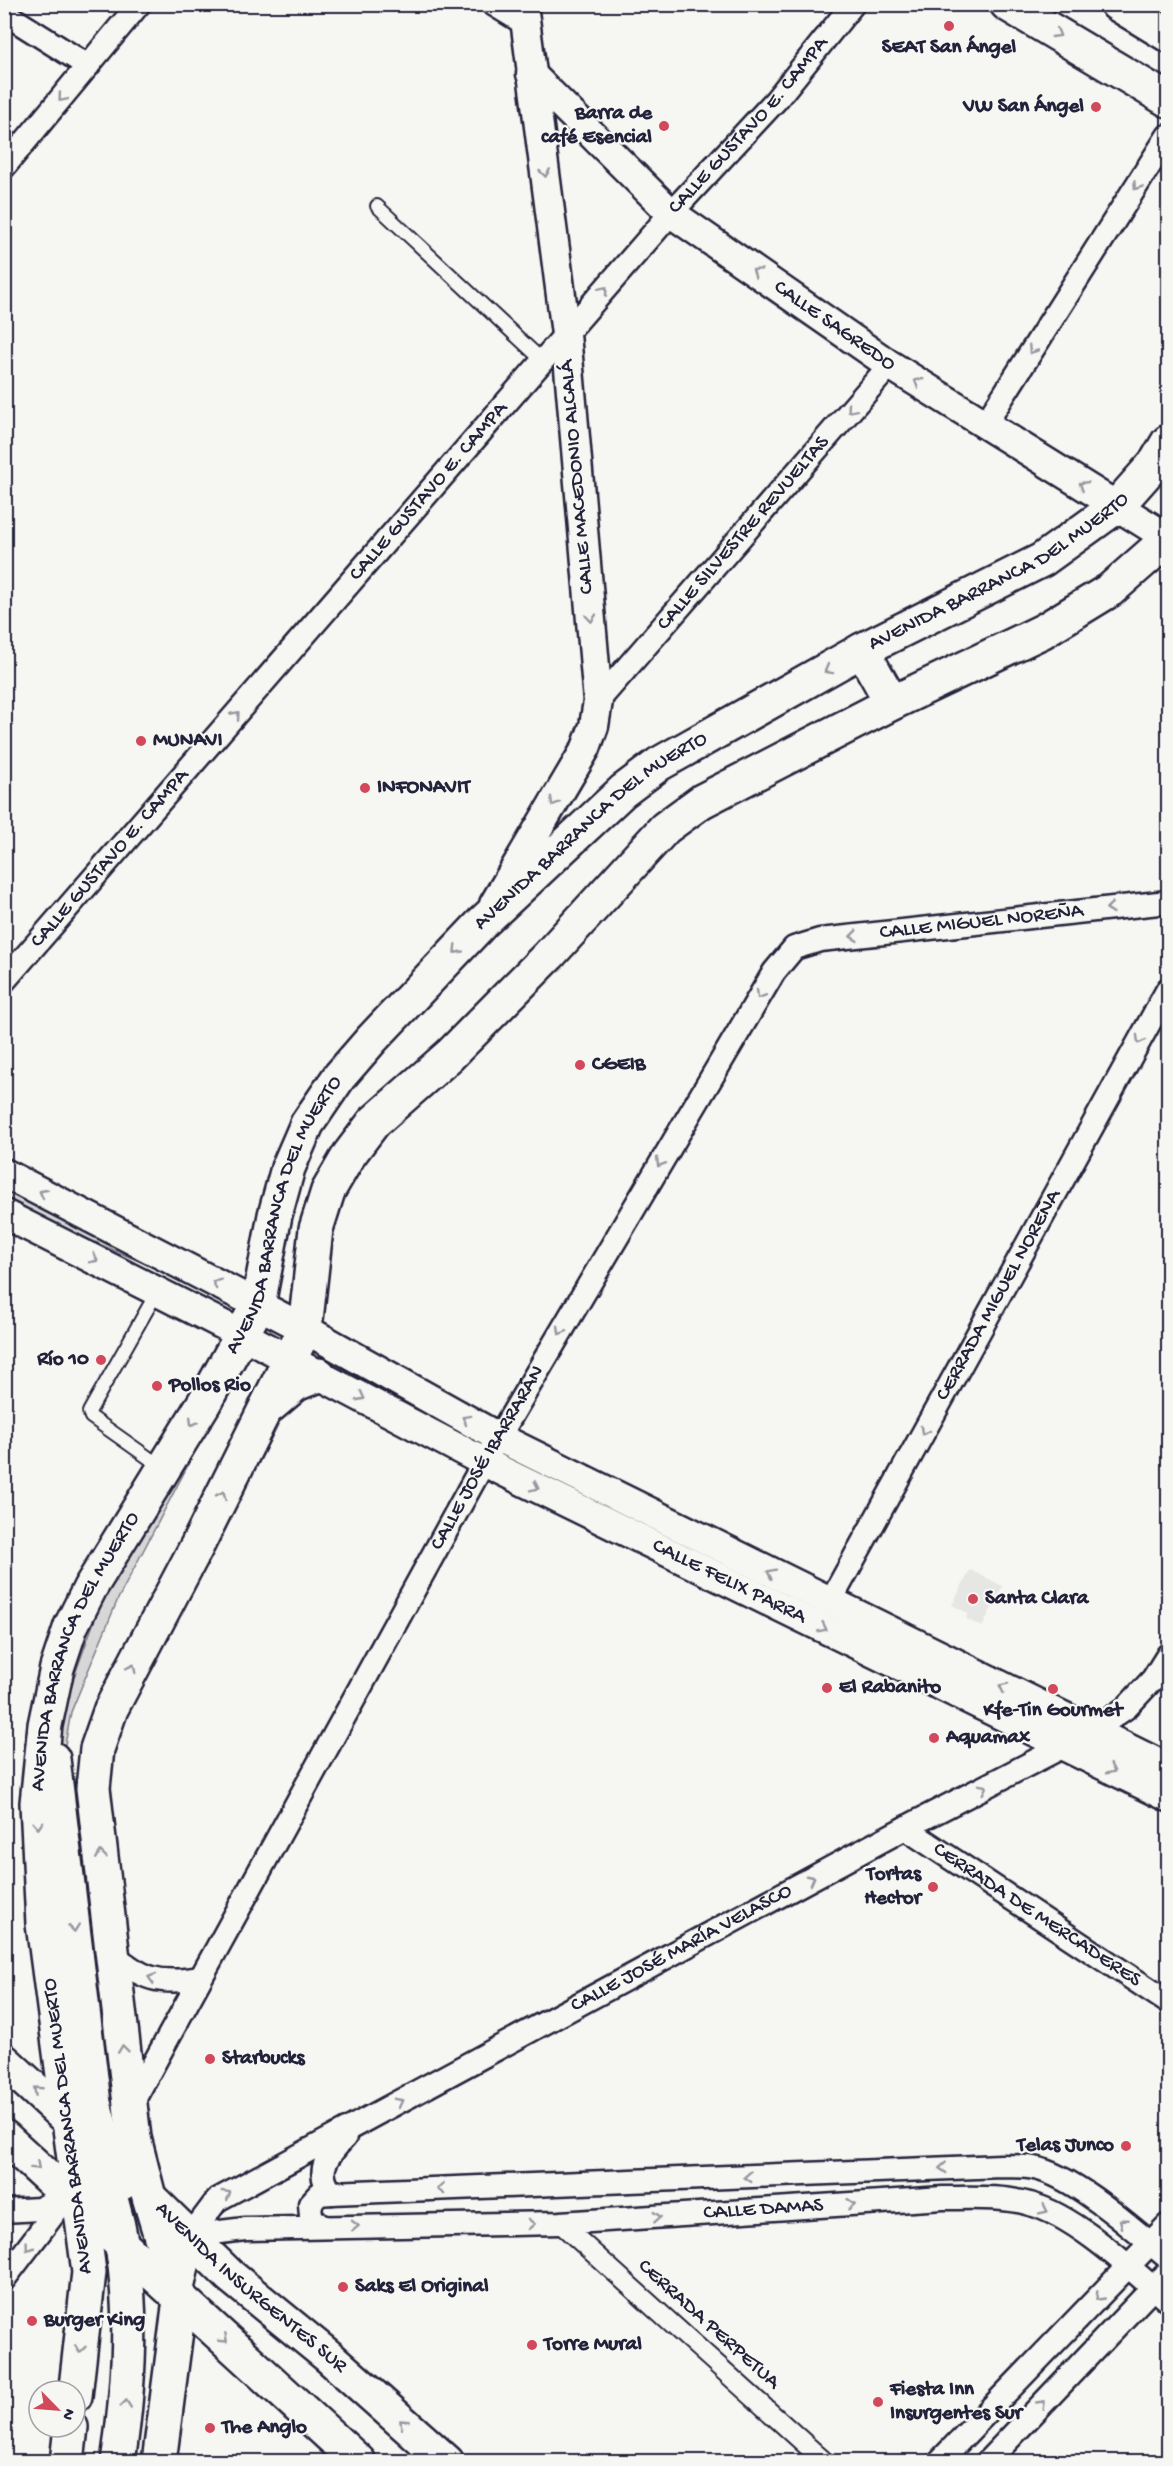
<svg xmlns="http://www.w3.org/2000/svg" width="1173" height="2466" font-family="'Gochi Hand',sans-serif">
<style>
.built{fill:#e6e6e4}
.green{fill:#d7d7d7;stroke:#7c7c89;stroke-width:1.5}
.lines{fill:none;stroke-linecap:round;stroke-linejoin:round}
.service-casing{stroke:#22223b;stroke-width:16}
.pedestrian-casing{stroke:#22223b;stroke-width:22}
.minor-casing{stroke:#22223b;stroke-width:27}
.tertiary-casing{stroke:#22223b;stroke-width:33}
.secondary-casing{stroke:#22223b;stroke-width:38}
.primary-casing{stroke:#22223b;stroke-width:38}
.motorway-casing{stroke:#22223b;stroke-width:38}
.service{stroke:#f6f6f2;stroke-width:12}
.pedestrian{stroke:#f6f6f2;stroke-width:18}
.minor{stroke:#f6f6f2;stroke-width:22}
.tertiary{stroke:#f6f6f2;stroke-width:28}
.secondary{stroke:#f6f6f2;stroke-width:33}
.primary{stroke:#f6f6f2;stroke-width:33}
.motorway{stroke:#f6f6f2;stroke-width:33}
.oneway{stroke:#9797a0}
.poi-dot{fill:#d1495b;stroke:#f6f6f2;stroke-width:2}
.labels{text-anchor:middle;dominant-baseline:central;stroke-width:4.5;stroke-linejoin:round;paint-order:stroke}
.poi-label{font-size:21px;font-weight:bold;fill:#22223b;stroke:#f6f6f2;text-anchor:start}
.street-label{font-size:21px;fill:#22223b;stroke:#f6f6f2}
</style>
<rect width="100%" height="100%" fill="#f6f6f2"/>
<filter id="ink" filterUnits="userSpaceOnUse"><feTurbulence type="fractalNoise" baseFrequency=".0167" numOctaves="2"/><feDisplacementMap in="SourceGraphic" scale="12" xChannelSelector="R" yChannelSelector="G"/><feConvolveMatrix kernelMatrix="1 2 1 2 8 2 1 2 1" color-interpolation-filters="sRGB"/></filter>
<g filter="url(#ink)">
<!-- built -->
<path class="built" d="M970,1570L1003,1586L982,1627L966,1619L968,1613L952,1605Z"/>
<!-- green -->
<g class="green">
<path d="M5,1182L203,1289L5,1203Z"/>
<path d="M244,1358L118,1599L71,1712L58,1783L46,1754L104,1594Z"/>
</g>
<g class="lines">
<defs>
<g id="service">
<path d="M377,206L543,361"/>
<path d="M157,1292L89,1412L91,1417L163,1468"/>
</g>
<path id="pedestrian" d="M560,2223L825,2462"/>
<g id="minor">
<path d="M493,4L524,23"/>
<path d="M4,13L88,66"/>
<path d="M4,167L139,4"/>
<path d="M986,423L1168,136"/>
<path id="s1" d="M598,701L890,365"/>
<path id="s2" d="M4,981L671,213L776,100L853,4"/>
<path id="s3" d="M830,1602L1168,989"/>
<path id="s4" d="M905,1828L1168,2002"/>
<path d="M112,1953C141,1979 160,1985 199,1978"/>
<path id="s5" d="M130,2107L484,1462L774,972L794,948L820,940L1168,902"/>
<path d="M345,2137C329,2154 313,2171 332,2193L1001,2166C1012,2166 1023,2166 1034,2168C1075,2176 1135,2231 1168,2258"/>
<path d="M4,2211L39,2209L64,2197"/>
<path d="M325,2227L319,2225L311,2216L310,2204L319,2194L332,2193"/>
<path id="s6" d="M193,2239L212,2233L245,2229L560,2223L943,2198C972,2198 1002,2196 1030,2204C1076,2216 1132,2270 1168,2301"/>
<path d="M4,2279L68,2195L72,2183"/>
<path id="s7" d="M181,2296L196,2228L217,2200L905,1828L1093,1731L1127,1707L1153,1679L1168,1655"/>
<path d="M939,2462L1168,2225"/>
<path d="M987,2462L1168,2272"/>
</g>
<g id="tertiary">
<path id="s8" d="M531,74L671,213L890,365L1168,538"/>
<path d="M494,904L586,748L594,726L598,701L566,334L523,4"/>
<path d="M4,1173L305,1329L498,1437L1168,1768"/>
<path id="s9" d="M4,1214L243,1335L484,1462L1168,1797"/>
</g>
<g id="secondary">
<path d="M862,650L892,703"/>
<path d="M270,1406L296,1384L319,1375"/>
<path d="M53,1759L94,2103L108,2157L122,2183"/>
<path d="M4,2061L76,2127"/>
<path d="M4,2137L359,2462"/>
<path id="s10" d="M150,2198L230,2276L328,2356L447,2462"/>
<path id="s11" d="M75,2396L89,2272L43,1924L37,1803L45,1725L57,1668L71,1626L90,1588L204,1403L258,1305L275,1215L288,1168L307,1124L339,1077L372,1039L483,922L623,791L659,764L862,650L1042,560L1117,506L1156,462L1168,442"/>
<path d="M67,2462L71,2427"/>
<path d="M159,2462L180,2300L149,2197L134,2138L93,1788L97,1749L111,1709L198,1544L305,1329L316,1229L328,1191L349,1155L374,1122L450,1055L549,955L665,828L702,801L892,703L1043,631L1110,590L1168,539"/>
</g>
<g id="primary">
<path d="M1007,4L1168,100"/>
<path d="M1117,4L1168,35"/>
</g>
<path id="motorway" d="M80,2131C140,2227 134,2353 118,2462"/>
</defs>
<!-- service casing -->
<use href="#service" class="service-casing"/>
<!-- pedestrian casing -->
<use href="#pedestrian" class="pedestrian-casing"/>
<!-- minor casing -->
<use href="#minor" class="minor-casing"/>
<!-- tertiary casing -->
<use href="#tertiary" class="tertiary-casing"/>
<!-- secondary casing -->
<use href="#secondary" class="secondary-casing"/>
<!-- primary casing -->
<use href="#primary" class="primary-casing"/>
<!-- motorway casing -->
<use href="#motorway" class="motorway-casing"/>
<!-- service -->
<use href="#service" class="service"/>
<!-- pedestrian -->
<use href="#pedestrian" class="pedestrian"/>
<!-- minor -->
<use href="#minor" class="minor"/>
<!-- tertiary -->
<use href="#tertiary" class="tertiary"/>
<!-- secondary -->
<use href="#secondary" class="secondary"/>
<!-- primary -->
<use href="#primary" class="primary"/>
<!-- motorway -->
<use href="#motorway" class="motorway"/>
</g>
<!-- one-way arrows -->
<defs><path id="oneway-chevron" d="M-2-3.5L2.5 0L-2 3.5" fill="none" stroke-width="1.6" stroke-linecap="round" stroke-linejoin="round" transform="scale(1.5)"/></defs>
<g class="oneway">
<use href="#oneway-chevron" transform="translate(1057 34) rotate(31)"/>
<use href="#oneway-chevron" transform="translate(62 98) rotate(130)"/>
<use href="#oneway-chevron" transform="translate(545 173) rotate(82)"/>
<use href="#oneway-chevron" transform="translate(1137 186) rotate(123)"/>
<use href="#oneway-chevron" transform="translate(756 272) rotate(-145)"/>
<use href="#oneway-chevron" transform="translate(604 290) rotate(-49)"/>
<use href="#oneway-chevron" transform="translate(1032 350) rotate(123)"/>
<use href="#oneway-chevron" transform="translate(918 382) rotate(-149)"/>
<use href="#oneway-chevron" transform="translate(851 409) rotate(131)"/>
<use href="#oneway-chevron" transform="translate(1083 485) rotate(-148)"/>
<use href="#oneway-chevron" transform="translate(591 618) rotate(85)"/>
<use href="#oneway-chevron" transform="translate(828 670) rotate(151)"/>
<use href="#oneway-chevron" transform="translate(236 715) rotate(-49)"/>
<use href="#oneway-chevron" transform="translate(554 802) rotate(120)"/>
<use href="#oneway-chevron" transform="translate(1110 908) rotate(174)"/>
<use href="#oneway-chevron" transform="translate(854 936) rotate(174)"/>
<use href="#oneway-chevron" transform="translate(457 950) rotate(134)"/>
<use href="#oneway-chevron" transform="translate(760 995) rotate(121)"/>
<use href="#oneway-chevron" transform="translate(1140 1040) rotate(119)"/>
<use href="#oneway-chevron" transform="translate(660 1163) rotate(121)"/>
<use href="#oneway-chevron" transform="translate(43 1193) rotate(-152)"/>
<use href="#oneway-chevron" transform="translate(94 1259) rotate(27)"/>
<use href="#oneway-chevron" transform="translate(216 1283) rotate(-152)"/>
<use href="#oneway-chevron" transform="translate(561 1331) rotate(121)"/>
<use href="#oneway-chevron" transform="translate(361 1397) rotate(28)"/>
<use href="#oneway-chevron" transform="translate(466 1419) rotate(-151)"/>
<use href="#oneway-chevron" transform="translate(193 1422) rotate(122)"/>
<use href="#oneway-chevron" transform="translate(924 1431) rotate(119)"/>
<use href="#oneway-chevron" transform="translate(535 1487) rotate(26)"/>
<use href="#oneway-chevron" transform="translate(222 1495) rotate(-64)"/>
<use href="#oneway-chevron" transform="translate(771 1573) rotate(-154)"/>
<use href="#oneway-chevron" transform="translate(823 1628) rotate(26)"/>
<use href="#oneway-chevron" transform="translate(132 1668) rotate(-63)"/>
<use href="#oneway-chevron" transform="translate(1003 1687) rotate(-154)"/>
<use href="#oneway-chevron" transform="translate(1111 1770) rotate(26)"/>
<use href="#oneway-chevron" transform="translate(983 1788) rotate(-27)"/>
<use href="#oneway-chevron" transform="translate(38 1825) rotate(87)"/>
<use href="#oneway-chevron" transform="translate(101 1855) rotate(-97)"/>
<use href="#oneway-chevron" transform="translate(811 1879) rotate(-28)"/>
<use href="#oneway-chevron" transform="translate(74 1928) rotate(84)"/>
<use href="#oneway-chevron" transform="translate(152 1978) rotate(-164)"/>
<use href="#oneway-chevron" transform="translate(123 2049) rotate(-97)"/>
<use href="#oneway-chevron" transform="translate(37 2090) rotate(-137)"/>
<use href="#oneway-chevron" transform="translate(399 2102) rotate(-28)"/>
<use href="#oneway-chevron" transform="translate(36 2166) rotate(42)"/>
<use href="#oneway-chevron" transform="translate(943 2168) rotate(177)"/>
<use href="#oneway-chevron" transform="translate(748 2177) rotate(177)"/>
<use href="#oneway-chevron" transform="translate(441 2189) rotate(178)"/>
<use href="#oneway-chevron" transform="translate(227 2194) rotate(-31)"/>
<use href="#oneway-chevron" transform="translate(851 2204) rotate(-4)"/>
<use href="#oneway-chevron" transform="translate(1044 2210) rotate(26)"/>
<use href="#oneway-chevron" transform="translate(657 2217) rotate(-4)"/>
<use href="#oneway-chevron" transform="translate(1123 2222) rotate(-142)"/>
<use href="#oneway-chevron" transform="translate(531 2224) rotate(-1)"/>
<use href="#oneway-chevron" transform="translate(355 2226) rotate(-1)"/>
<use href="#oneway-chevron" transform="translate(29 2247) rotate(127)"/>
<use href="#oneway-chevron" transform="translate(1099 2297) rotate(134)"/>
<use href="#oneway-chevron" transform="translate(224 2339) rotate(42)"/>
<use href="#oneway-chevron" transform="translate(80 2349) rotate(97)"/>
<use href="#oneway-chevron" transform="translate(126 2404) rotate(-84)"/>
<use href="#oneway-chevron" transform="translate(1042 2404) rotate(-46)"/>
<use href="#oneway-chevron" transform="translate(403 2423) rotate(-138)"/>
</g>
</g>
<!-- markers -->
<g class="poi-dot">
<circle cx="949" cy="26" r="6"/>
<circle cx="1096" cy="107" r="6"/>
<circle cx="664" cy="126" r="6"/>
<circle cx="141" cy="741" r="6"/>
<circle cx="365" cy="788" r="6"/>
<circle cx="580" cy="1065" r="6"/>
<circle cx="101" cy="1360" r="6"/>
<circle cx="157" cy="1386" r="6"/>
<circle cx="973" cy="1599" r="6"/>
<circle cx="827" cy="1688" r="6"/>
<circle cx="1053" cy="1689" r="6"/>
<circle cx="934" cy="1738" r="6"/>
<circle cx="933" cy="1887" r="6"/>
<circle cx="210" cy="2059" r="6"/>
<circle cx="1126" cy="2146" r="6"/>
<circle cx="343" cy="2287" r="6"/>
<circle cx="32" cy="2321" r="6"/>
<circle cx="532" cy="2345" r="6"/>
<circle cx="878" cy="2402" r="6"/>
<circle cx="210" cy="2428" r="6"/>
</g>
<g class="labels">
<!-- poi labels -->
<g class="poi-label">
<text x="949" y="48" text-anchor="middle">SEAT San Ángel</text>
<text x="1084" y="107" text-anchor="end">VW San Ángel</text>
<text x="652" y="114" text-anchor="end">Barra de<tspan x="652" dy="24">café Esencial</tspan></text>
<text x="153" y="741">MUNAVI</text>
<text x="377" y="788">INFONAVIT</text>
<text x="592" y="1065">CGEIB</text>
<text x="89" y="1360" text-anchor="end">Río 10</text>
<text x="169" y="1386">Pollos Rio</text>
<text x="985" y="1599">Santa Clara</text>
<text x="839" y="1688">El Rabanito</text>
<text x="1053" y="1711" text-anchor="middle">Kfe-Tin Gourmet</text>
<text x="946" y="1738">Aquamax</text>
<text x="921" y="1875" text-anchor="end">Tortas<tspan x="921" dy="24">Hector</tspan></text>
<text x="222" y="2059">Starbucks</text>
<text x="1114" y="2146" text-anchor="end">Telas Junco</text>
<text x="355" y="2287">Saks El Original</text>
<text x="44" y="2321">Burger King</text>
<text x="544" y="2345">Torre Mural</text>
<text x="890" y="2390">Fiesta Inn<tspan x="890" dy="24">Insurgentes Sur</tspan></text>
<text x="222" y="2428">The Anglo</text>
</g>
<!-- street labels -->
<g class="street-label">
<text stroke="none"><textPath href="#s2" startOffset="1134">CALLE GUSTAVO E. CAMPA</textPath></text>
<text stroke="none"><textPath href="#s8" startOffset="396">CALLE SAGREDO</textPath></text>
<text transform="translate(578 477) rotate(-95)">CALLE MACEDONIO ALCALÁ</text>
<text stroke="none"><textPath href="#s2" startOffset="648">CALLE GUSTAVO E. CAMPA</textPath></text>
<text stroke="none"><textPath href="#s1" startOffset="222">CALLE SILVESTRE REVUELTAS</textPath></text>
<text stroke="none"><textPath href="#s11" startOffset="2234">AVENIDA BARRANCA DEL MUERTO</textPath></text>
<text stroke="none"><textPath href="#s11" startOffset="1748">AVENIDA BARRANCA DEL MUERTO</textPath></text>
<text stroke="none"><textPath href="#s2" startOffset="162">CALLE GUSTAVO E. CAMPA</textPath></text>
<text stroke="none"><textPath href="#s5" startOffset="1526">CALLE MIGUEL NOREÑA</textPath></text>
<text stroke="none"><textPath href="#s11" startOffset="1244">AVENIDA BARRANCA DEL MUERTO</textPath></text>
<text stroke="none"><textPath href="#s3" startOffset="350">CERRADA MIGUEL NOREÑA</textPath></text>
<text stroke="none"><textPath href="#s5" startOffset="741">CALLE JOSÉ IBARRARÁN</textPath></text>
<text stroke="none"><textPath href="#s9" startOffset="813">CALLE FELIX PARRA</textPath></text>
<text stroke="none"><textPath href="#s11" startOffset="758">AVENIDA BARRANCA DEL MUERTO</textPath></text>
<text stroke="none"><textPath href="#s4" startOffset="158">CERRADA DE MERCADERES</textPath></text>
<text stroke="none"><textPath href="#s7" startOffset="633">CALLE JOSÉ MARÍA VELASCO</textPath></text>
<text transform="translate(69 2126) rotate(-97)">AVENIDA BARRANCA DEL MUERTO</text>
<text stroke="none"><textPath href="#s6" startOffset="572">CALLE DAMAS</textPath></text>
<text stroke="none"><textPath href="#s10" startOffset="135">AVENIDA INSURGENTES SUR</textPath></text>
<text transform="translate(708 2325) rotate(42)">CERRADA PERPETUA</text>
</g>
</g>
<!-- margin -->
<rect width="1173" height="2466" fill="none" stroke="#f6f6f2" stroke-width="24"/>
<rect x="12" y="12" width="1149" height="2442" fill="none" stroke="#22223b" stroke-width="2" filter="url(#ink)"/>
<!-- north arrow -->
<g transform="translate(57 2409) rotate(115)"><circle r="28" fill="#f6f6f2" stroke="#a1a1a9" stroke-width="1.5"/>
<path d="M0-4.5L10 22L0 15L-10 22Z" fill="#d1495b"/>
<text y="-9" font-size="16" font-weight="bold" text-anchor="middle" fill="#22223b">N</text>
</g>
</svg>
